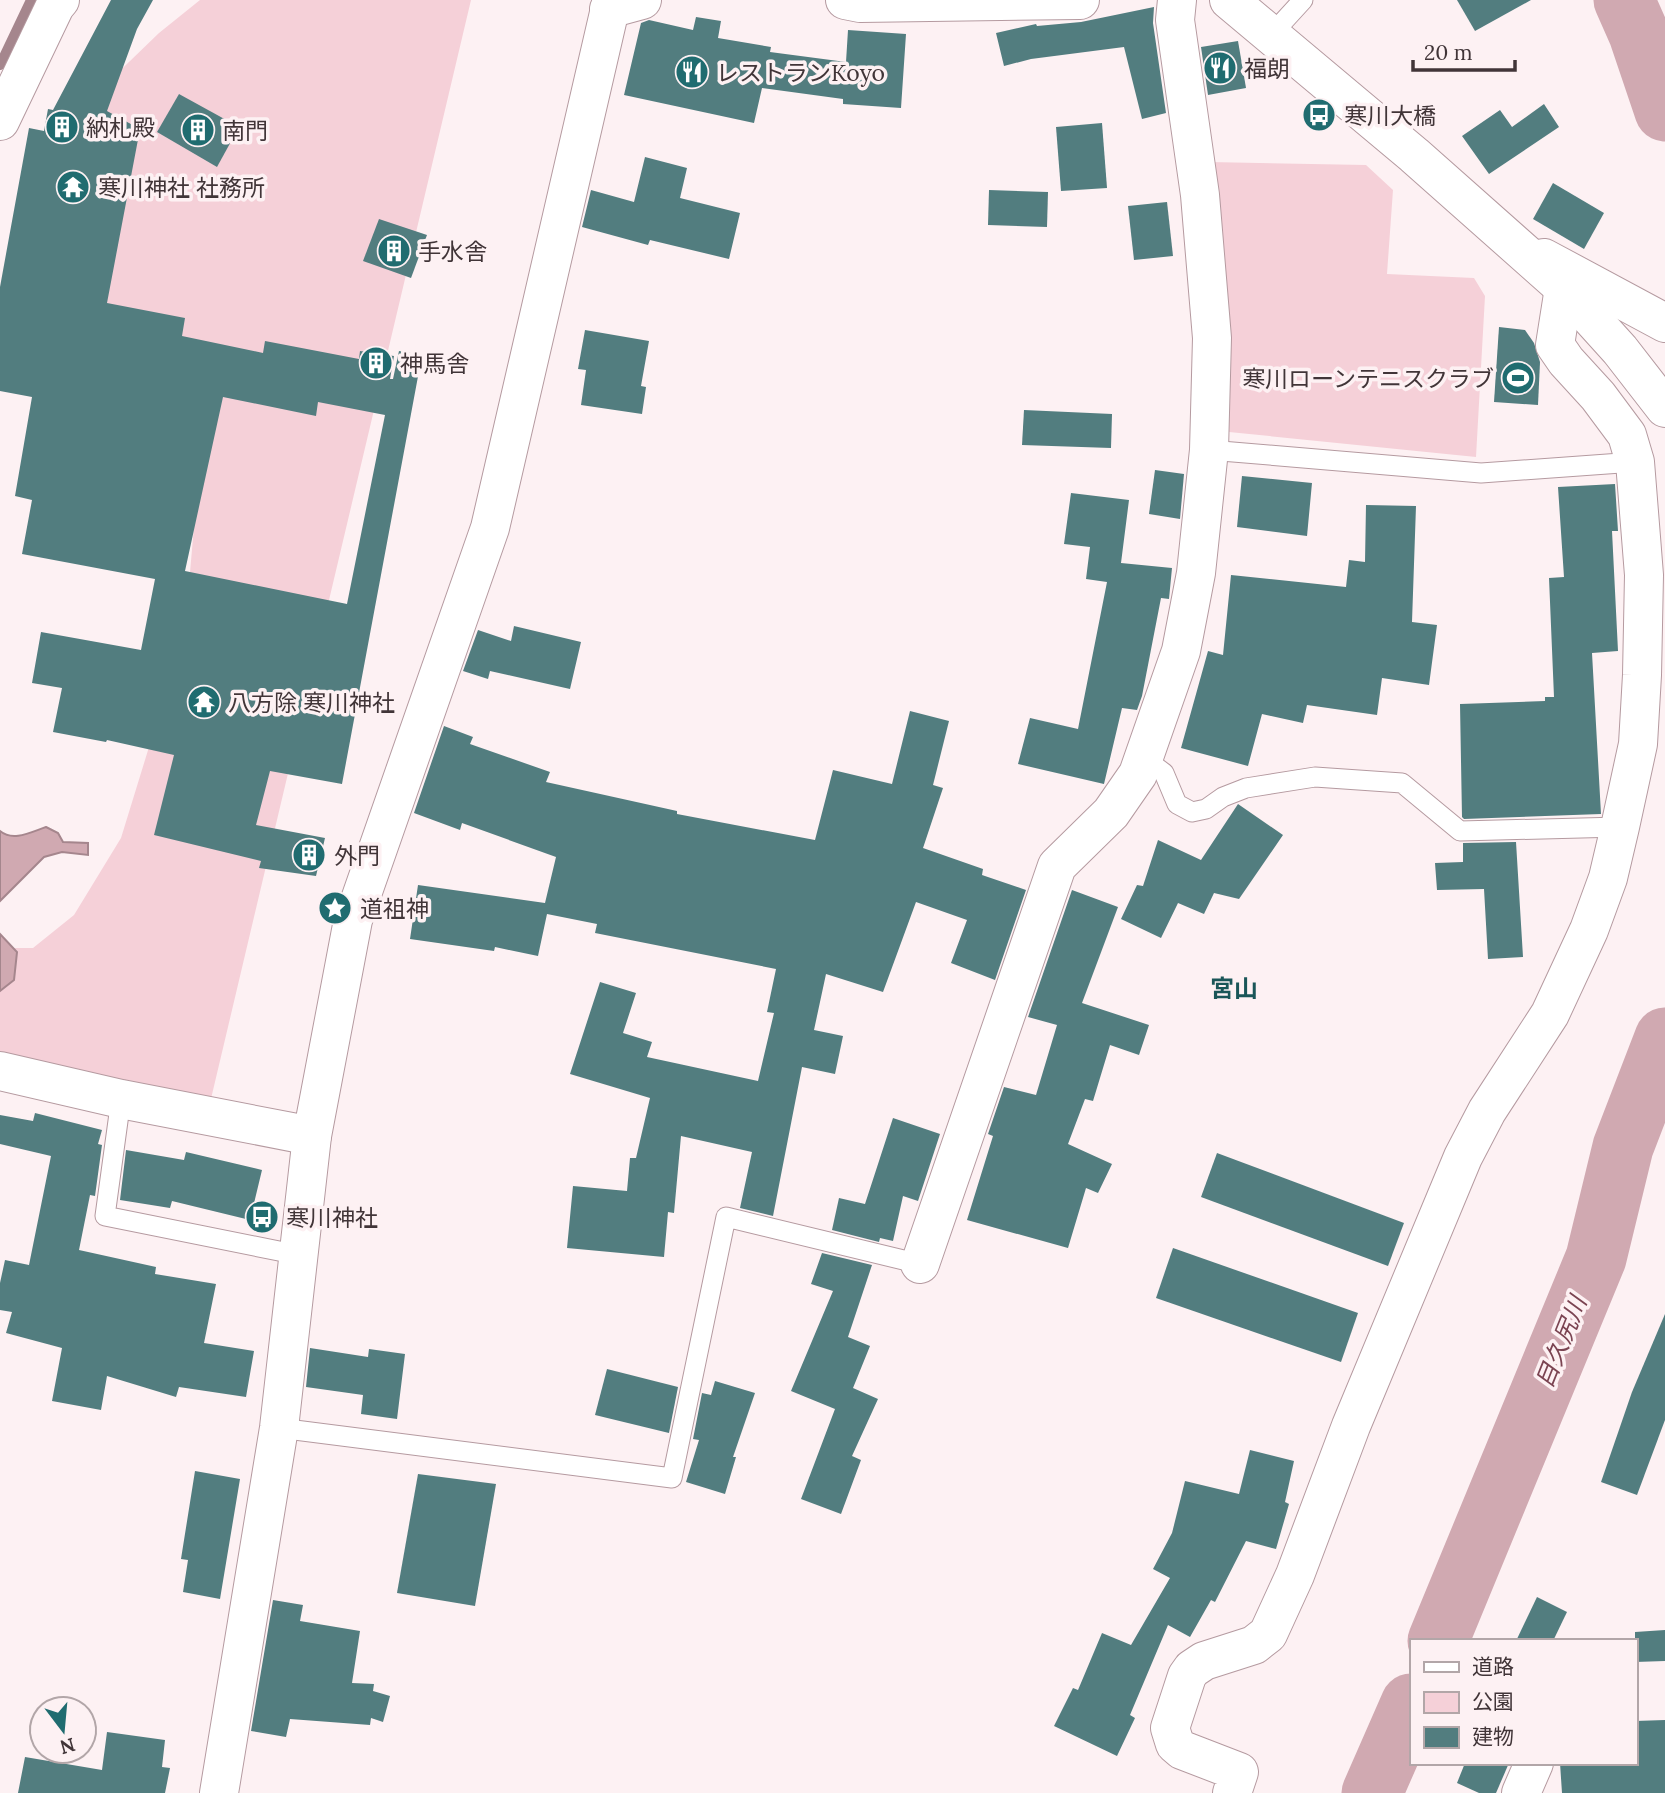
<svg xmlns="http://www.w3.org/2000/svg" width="1665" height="1793" font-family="Lora,'Noto Sans JP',serif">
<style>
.green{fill:#f5d0d8}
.water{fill:#d0a9b1;stroke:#a5868d;stroke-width:2}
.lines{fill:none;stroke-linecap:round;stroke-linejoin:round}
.stream{stroke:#a5868d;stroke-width:10}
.river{stroke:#d0a9b1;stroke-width:61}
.building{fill:#527d7f;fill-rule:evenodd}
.service-casing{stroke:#b59aa0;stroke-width:21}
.minor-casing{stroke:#b59aa0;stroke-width:40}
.tertiary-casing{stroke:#b59aa0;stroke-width:40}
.service{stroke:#fff;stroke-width:19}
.minor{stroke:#fff;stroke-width:38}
.tertiary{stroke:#fff;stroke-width:38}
.labels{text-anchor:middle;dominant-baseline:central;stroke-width:7;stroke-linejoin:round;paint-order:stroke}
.poi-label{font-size:23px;fill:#413538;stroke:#fdf1f3;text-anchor:start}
.neighbourhood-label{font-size:24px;font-weight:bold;fill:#1a5658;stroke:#fdf1f3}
.water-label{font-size:24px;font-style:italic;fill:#7b4452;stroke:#fdf1f3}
</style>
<rect width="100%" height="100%" fill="#fdf1f3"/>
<!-- green -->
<g class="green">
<path d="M200,0H471L210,1103L0,1057V948H33L74,915L121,838L185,630L199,469L104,319L72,117L159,33Z"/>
<path d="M1209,162L1366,165L1393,190L1387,274L1474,278L1485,296L1476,457L1229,432L1230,347Z"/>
</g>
<!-- water -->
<g class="water">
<path d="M46,827L58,833L63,842L88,843V855L62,852L44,857L0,901V831C13,842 31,832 46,827Z"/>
<path d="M0,934L17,952L14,980L0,991Z"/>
</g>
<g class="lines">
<!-- stream -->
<path class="stream" d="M0,65L31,0"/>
<!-- river -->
<g class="river">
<path d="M1624,0L1639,34L1665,111"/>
<path d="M1438,1641L1596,1258L1623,1147L1665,1038"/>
<path d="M1372,1793L1411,1704"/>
</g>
</g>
<!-- building -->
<g class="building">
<path d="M111,0H153L137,29L107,111L140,129L107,303L185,318L182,336L263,353L265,341L359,359L360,351L394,356L390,379H393L399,351L422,355L342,784L270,771L256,825L325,838L316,876L259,868L261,861L154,835L174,755L107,740L106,742L53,732L62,688L32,683L41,632L141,650L155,579L22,554L32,500L15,496L32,397L0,391V287L29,128L44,131L48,109L53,110ZM223,397L316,416L318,402L385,415L347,604L185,571Z"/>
<path d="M1457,0H1531L1475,31Z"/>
<path d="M1154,7L1153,23L1166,113L1142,119L1124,47L1031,59L1004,66L996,33L1036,24L1037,26L1081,22Z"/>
<path d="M696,17L721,21L718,38L771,47L770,52L846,62L848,30L906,34L901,108L843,104V99L762,88L754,123L624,95L641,23L649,20L693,30Z"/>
<path d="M1238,41L1246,88L1208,95L1201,47Z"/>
<path d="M179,94L239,127L217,167L157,132Z"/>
<path d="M1544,104L1559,127L1489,174L1462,136L1500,110L1512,127Z"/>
<path d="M1102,123L1107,188L1061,191L1056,127Z"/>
<path d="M645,157L687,168L680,198L740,213L729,259L650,240L648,245L582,227L591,190L634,202Z"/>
<path d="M1553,183L1604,213L1584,249L1533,219Z"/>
<path d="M989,190L1048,192L1047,227L988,225Z"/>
<path d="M1167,202L1173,256L1134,260L1128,206Z"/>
<path d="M379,219L427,235L411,278L363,261Z"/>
<path d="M1499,327L1525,330L1534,343L1540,362L1538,405L1494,402Z"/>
<path d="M585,330L649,341L641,386L646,387L642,414L581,405L586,370L578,369Z"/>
<path d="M1024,410L1112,414L1111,448L1022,445Z"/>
<path d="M1155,470L1184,474L1180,519L1149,514Z"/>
<path d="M1242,476L1312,483L1307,536L1237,527Z"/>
<path d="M1615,484L1618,531H1612L1618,651L1592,653L1601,814L1464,819L1462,817L1460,704L1545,701V697H1554L1549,578L1564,577L1558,487Z"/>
<path d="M1071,493L1129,500L1121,563L1172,568L1169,599L1161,598L1142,696L1137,710L1122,708L1104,784L1018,764L1030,718L1078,729L1107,582L1086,579L1090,547L1064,544Z"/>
<path d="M1366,505L1416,506L1412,622L1437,625L1429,685L1382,678L1377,715L1307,705L1303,723L1262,714L1248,766L1181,748L1208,651L1223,655L1231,575L1346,587L1349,560L1365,562Z"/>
<path d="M514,626L581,642L570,689L490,671L488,679L463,671L478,630L511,641Z"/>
<path d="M910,711L949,721L933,785L943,788L923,848L983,869L982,875L1026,890L995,980L951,963L967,920L916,902L883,992L826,974L814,1030L843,1036L835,1074L802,1067L773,1216L740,1208L752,1152L681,1136L674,1213L668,1212L664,1257L567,1248L573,1186L627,1191L630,1158H636L650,1098L570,1074L600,982L636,993L623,1033L652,1042L647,1057L758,1081L774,1013L767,1012L776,969L595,933L597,924L547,914L538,956L495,947L494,951L410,939L418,885L545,903L556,857L462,823L460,830L414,813L444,726L473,737L470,744L550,772L546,782L677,811V814L815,840L833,770L892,784Z"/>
<path d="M1238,804L1283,835L1239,899L1214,893L1204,914L1178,903L1161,938L1121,919L1137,885L1143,886L1158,840L1201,860Z"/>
<path d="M1516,842L1523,957L1488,959L1484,889L1437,890L1435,863L1463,862V843Z"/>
<path d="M1072,890L1118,907L1082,1003L1149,1025L1139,1055L1110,1045L1093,1101L1085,1099L1068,1144L1112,1164L1098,1193L1086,1188L1068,1248L967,1220L993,1136L988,1134L1004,1087L1036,1095L1057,1025L1028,1017Z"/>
<path d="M35,1113L102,1130L98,1144L102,1145L95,1196L90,1195L79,1250L156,1267L155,1274L216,1284L204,1343L254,1351L246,1397L179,1387L176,1397L107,1376L101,1410L52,1401L62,1348L6,1333L12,1312L0,1310V1283L5,1260L29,1265L51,1156L0,1144V1115L33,1121Z"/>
<path d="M893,1118L940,1134L918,1201L903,1196L893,1241L880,1238L879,1242L832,1230L839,1198L865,1204Z"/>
<path d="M126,1150L184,1160L186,1152L262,1170L250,1220L172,1201L170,1208L120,1200Z"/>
<path d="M1217,1153L1404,1223L1388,1266L1201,1197Z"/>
<path d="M1173,1248L1358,1313L1341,1362L1156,1298Z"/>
<path d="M822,1253L872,1265L848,1337L870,1346L853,1388L878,1399L852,1456L861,1460L841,1514L801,1499L835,1409L791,1391L833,1291L811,1284Z"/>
<path d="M1665,1314V1420L1637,1495L1601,1482L1632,1392Z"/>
<path d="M310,1348L368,1357L369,1349L405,1354L397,1419L361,1414L363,1395L306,1387Z"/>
<path d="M607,1369L678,1387L669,1433L595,1415Z"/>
<path d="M715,1381L755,1393L733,1457H736L725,1494L686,1482L699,1440L693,1439L702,1393L711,1395Z"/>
<path d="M1250,1450L1294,1461L1285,1502L1289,1504L1276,1549L1246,1541L1215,1602L1211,1600L1190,1637L1168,1625L1130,1715L1135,1718L1117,1756L1054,1726L1073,1688L1078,1690L1102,1633L1131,1645L1170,1578L1153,1569L1172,1533L1185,1481L1239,1494Z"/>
<path d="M195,1471L240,1479L220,1599L183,1592L188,1560L181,1559Z"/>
<path d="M418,1474L496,1484L475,1606L397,1593Z"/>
<path d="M1537,1597L1567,1612L1553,1641H1516Z"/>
<path d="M273,1600L303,1605L300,1621L360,1631L352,1683L374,1684L373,1691L390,1696L383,1722L371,1718L370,1725L290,1719L286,1737L251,1731Z"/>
<path d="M1665,1630V1661L1635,1662V1632Z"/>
<path d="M1665,1720V1793H1562L1560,1763H1635V1721Z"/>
<path d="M107,1732L165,1740L162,1767L170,1768L165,1793H18L25,1757L102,1770Z"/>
<path d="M1465,1763H1509L1496,1793H1479L1457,1783Z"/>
</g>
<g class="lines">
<defs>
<g id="service">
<path d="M1271,35L1303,0"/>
<path d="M1209,450L1481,473L1635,462"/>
<path d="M1144,758L1164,773L1177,804L1192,812L1206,809L1223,797L1246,788L1315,777L1402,783L1460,831L1620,827"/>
<path d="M121,1099L105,1216L299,1255"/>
<path d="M279,1428L672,1478L726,1217L920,1264"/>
</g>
<g id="minor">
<path d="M845,0L860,3L1080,0"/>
<path d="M609,9L642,0"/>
<path d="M0,121L55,6L60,0"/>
<path d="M1544,258L1665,323"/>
<path d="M0,1071L121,1099L312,1136"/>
<path d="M920,1264L1057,866L1111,813L1138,774L1181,651L1196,573L1209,450L1212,338L1200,195L1175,20L1177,0"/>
<path d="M1232,1793L1239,1772L1182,1750L1175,1744L1170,1728L1187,1676L1192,1669L1204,1661L1254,1645L1268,1634L1295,1575L1351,1426L1463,1157L1487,1111L1550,1014L1589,930L1608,878L1620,827L1638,744L1642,675L1644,575L1635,462L1627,435L1598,396L1566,361L1555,345L1564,288"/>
<path d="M1521,1793L1534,1763"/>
</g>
<g id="tertiary">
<path d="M1229,0L1414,155L1564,288L1620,350L1665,408"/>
<path d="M219,1793L279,1428L312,1136L353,920L490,528L612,0"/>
</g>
</defs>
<!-- service casing -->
<use href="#service" class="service-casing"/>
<!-- minor casing -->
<use href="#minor" class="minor-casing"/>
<!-- tertiary casing -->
<use href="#tertiary" class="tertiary-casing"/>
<!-- service -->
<use href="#service" class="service"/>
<!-- minor -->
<use href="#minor" class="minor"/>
<!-- tertiary -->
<use href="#tertiary" class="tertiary"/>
</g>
<!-- icons -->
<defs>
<symbol id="restaurant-disc" viewBox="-11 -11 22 22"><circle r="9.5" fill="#206c70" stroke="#fdf1f3"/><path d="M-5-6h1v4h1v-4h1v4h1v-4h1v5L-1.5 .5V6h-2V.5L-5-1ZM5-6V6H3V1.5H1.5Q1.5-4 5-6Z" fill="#fff"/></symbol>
<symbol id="bus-disc" viewBox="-11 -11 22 22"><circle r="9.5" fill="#206c70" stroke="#fdf1f3"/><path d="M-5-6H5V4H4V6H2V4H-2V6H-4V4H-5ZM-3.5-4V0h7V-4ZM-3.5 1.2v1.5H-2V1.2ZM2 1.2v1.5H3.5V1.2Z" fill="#fff"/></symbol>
<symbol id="building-disc" viewBox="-11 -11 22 22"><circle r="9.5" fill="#206c70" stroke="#fdf1f3"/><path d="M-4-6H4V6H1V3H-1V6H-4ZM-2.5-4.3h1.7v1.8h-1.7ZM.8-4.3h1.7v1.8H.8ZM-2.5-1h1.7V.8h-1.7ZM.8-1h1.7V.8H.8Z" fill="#fff"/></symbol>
<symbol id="temple-disc" viewBox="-11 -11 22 22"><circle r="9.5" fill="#206c70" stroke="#fdf1f3"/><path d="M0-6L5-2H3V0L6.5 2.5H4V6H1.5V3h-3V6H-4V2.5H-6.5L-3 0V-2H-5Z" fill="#fff"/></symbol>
<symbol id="stadium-disc" viewBox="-11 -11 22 22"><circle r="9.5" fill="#206c70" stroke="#fdf1f3"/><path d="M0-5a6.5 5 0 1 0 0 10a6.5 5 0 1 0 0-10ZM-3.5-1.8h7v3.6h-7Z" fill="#fff"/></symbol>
<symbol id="sight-disc" viewBox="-11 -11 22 22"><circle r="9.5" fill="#206c70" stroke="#fdf1f3"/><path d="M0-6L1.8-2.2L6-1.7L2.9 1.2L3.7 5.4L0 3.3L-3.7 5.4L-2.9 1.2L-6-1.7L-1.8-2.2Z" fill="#fff"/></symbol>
</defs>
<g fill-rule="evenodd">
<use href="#restaurant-disc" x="1201" y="49" width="38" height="38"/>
<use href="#restaurant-disc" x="673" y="53" width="38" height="38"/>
<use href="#bus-disc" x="1300" y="96" width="38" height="38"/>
<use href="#building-disc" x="43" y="108" width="38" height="38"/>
<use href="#building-disc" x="179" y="111" width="38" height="38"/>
<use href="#temple-disc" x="54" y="168" width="38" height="38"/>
<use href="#building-disc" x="375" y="232" width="38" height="38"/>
<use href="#building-disc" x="357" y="344" width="38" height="38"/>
<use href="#stadium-disc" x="1499" y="359" width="38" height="38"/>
<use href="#temple-disc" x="185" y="683" width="38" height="38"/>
<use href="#building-disc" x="290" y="836" width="38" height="38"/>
<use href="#sight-disc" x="316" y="889" width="38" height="38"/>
<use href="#bus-disc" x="243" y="1198" width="38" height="38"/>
</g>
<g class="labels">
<!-- poi labels -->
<g class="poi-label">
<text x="1244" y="68">福朗</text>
<text x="716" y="72">レストランKoyo</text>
<text x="1344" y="115">寒川大橋</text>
<text x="86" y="127">納札殿</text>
<text x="222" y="130">南門</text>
<text x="98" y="187">寒川神社 社務所</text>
<text x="418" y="251">手水舎</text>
<text x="400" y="363">神馬舎</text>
<text x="1494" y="378" text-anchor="end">寒川ローンテニスクラブ</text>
<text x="228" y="702">八方除 寒川神社</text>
<text x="334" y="855">外門</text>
<text x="360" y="908">道祖神</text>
<text x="286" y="1217">寒川神社</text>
</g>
<!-- neighbourhood labels -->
<g class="neighbourhood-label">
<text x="1234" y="988">宮山</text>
</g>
<!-- water labels -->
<g class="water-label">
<text transform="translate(1561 1342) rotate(-68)">目久尻川</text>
</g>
</g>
<!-- legend -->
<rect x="1410" y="1639" width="228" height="126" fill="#fdf1f3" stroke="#b2a6a8" stroke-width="2"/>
<rect x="1424" y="1662" width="35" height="10" fill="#ffffff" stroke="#b2a6a8" stroke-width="2"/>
<text x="1472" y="1674" font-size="21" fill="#413538">道路</text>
<rect x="1424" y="1692" width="35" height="21" fill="#f5d0d8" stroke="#b2a6a8" stroke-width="2"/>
<text x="1472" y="1709" font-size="21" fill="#413538">公園</text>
<rect x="1424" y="1727" width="35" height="21" fill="#527d7f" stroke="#b2a6a8" stroke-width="2"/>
<text x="1472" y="1744" font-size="21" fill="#413538">建物</text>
<!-- north arrow -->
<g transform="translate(63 1730) rotate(164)"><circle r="33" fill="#fdf1f3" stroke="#b2a6a8" stroke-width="2"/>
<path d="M0-5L12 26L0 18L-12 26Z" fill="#206c70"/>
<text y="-10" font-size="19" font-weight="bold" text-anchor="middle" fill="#413538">N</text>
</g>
<!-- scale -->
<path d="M1413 60v10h102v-10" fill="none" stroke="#413538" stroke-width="3.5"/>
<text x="1424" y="60" font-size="21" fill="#413538" stroke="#fdf1f3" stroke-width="5" paint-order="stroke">20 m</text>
</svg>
